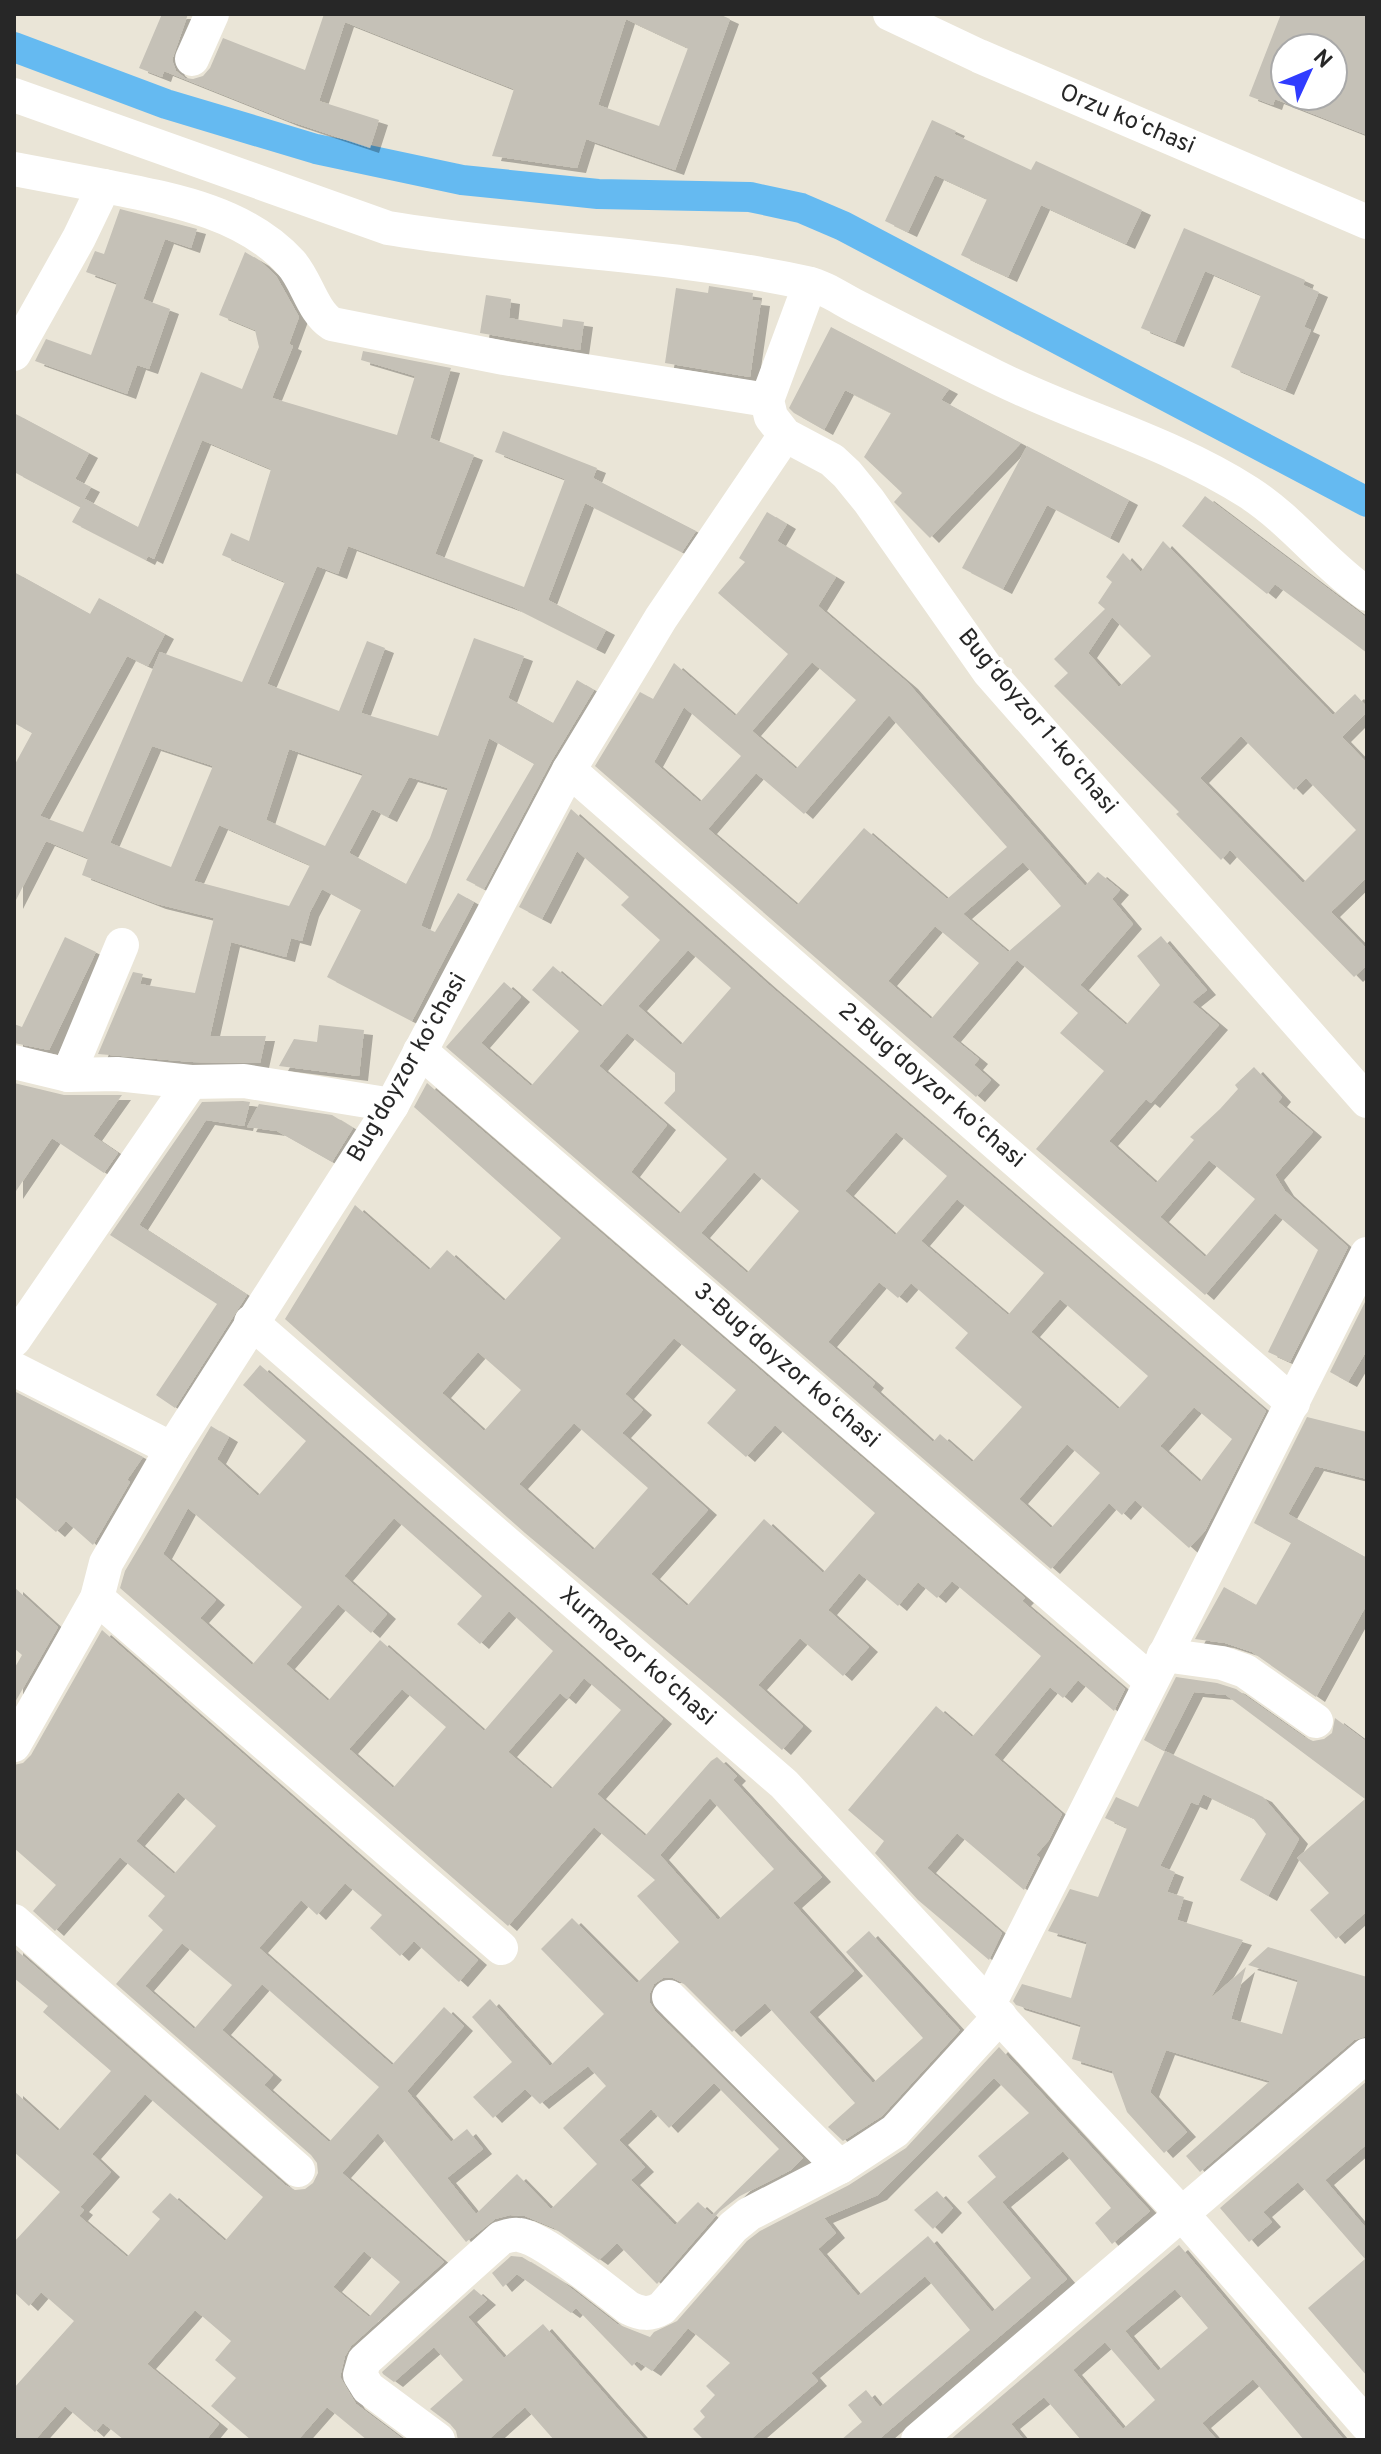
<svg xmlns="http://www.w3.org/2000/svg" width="1381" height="2454" font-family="Overpass,sans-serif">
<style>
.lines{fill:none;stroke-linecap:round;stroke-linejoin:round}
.canal{stroke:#65baf1;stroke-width:30}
.building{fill:#c5c1b7;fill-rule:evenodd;filter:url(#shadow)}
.minor{stroke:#fff;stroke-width:34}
.labels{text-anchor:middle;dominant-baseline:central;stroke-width:6;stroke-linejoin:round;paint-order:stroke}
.street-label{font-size:24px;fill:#272727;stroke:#fff}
</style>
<defs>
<filter id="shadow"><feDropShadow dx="9" dy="5" stdDeviation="0" flood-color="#0004"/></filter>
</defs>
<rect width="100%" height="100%" fill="#eae5d7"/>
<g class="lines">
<!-- canal -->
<path class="canal" d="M14,47L166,104L316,149L462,180L598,194L750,197L801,208L843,226L1367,502"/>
</g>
<!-- building -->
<g class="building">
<path d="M162,14H188L172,60L176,71L185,78L193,79L203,76L210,68L223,38L305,70L324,14H719L730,19L675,170L586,139L577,168L492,156L514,89L345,22L319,101L379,120L370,148L289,121L164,71L162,77L139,68ZM626,19L688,48L659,126L598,105Z"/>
<path d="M1281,14H1367V135L1275,99L1273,105L1249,96ZM1285,48H1333V96H1285Z"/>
<path d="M932,120L956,131L954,134L1031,170L1036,161L1142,210L1126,244L1041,205L1008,277L961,255L987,199L935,175L908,232L885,221Z"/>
<path d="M120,209L197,229L191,248L165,239L143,299L170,309L149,369L137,365L127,394L35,361L46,339L91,355L117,283L86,272L95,251L104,254Z"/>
<path d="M1184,228L1305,280L1303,285L1319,292L1304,327L1311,330L1285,390L1231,367L1261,295L1205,271L1175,342L1141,328Z"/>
<path d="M245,252L260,261L276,276L299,317L289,344L293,346L272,398L397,435L415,376L361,360L363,351L451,368L430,438L474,455L435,554L524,587L565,479L495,452L503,431L597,468L593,478L696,531L682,552L585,503L548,600L606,630L596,649L513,607L348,546L338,574L317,566L267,684L339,711L367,641L385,648L361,713L438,736L474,638L524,656L508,698L553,723L577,680L594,690L552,760L484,889L466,880L534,764L489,738L421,926L435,932L458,893L474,902L412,1021L327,977L361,910L322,889L310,912L302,941L291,938L286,957L231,942L210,1036H266L260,1063L192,1062L98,1054L133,972L143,974L140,984L195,993L214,918L157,904L82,875L88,858L46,841L14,904V766L32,733L14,723V572L90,614L99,598L165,634L148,666L127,656L40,816L83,832L160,652L242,682L285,582L222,555L231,533L249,541L271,469L202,440L154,559L148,556L146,560L72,522L85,499L138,527L201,372L242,389L259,347L255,330L219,315ZM152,746L213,766L171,867L110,843ZM289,749L363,774L325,846L266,820ZM409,777L448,788L430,838L406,884L349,853L372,809L388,817ZM219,825L310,865L289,906L194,881Z"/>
<path d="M709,286L753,293L752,300L761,301L750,377L665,363L676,288L708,293Z"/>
<path d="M486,295L511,299L509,318L562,327L563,319L584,322L580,350L480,333Z"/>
<path d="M831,327L949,389L941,400L1021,443L930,538L894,502L902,493L864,457L891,413L845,390L824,430L794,413L789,408Z"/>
<path d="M14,413L89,453L75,479L91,487L80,507L14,472Z"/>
<path d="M1027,446L1129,500L1110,538L1047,505L1003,589L962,568Z"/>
<path d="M1205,496L1367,618V653L1275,584L1267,594L1182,526Z"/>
<path d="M767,512L787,524L777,541L836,577L818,606L909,684L1085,886L1098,872L1120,890L1112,899L1133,924L1080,985L1126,1025L1160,985L1137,956L1161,936L1207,990L1192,1002L1219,1025L1151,1103L1146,1099L1109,1141L1156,1183L1194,1140L1190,1137L1220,1109L1238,1089L1235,1085L1254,1067L1282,1097L1278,1102L1313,1132L1275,1175L1285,1191L1348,1247L1290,1362L1268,1352L1318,1250L1275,1213L1205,1295L1036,1149L1104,1071L1060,1033L1078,1013L1017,960L952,1037L979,1059L974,1065L991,1080L976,1097L595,766L640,692L653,699L674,663L735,716L788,654L718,593L745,562L739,558ZM812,662L856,700L796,769L752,731ZM684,707L741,756L700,802L654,762ZM889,715L1007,847L947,899L864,828L797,905L708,829L756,773L804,814ZM1023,862L1061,906L1008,952L963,914ZM935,926L979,963L931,1019L888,981ZM1209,1160L1255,1199L1205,1257L1160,1217Z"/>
<path d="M1163,541L1333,715L1355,694L1367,707V712L1342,737L1367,763V877L1331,912L1367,949V965L1354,977L1230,850L1221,860L1176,814L1179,812L1054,686L1068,673L1054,659L1105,609L1098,603L1112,582L1106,577L1123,553L1141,572ZM1112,617L1151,656L1119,687L1088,653ZM1241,736L1294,790L1306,778L1356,830L1303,883L1200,778Z"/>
<path d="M571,809L769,985L1266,1411L1205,1531L1189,1548L1135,1500L1122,1515L1109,1503L1051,1569L446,1047L504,982L521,997L481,1043L531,1086L579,1031L532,990L553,966L601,1007L660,940L621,905L629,897L577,851L542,919L519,907ZM688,950L731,988L681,1045L638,1006ZM627,1033L675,1073V1091L664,1103L727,1159L679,1214L631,1172L667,1125L599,1066ZM896,1132L947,1176L895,1235L845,1191ZM754,1172L799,1211L747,1273L701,1233ZM957,1199L1044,1273L1008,1315L921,1241ZM879,1282L898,1298L911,1283L968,1333L955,1348L1022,1407L972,1462L940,1434L933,1442L872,1387L875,1383L828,1342ZM1060,1299L1148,1376L1118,1409L1031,1332ZM1194,1407L1232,1439L1200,1482L1160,1446ZM1067,1444L1100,1473L1051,1528L1019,1499Z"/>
<path d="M65,937L96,952L49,1050L14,1043V1024L22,1027Z"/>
<path d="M319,1025L364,1030L359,1076L279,1066L294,1039L317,1042Z"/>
<path d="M14,1083L64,1095H122L93,1136L118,1153L104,1173L52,1138L14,1194Z"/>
<path d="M427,1083L1025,1598L1022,1601L1125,1689L1114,1711L1078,1680L1063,1698L1050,1687L994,1755L1062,1814L1049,1840L1036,1855L1040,1858L1024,1890L957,1833L927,1868L1002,1933L989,1960L918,1900L875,1853L884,1841L848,1810L936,1706L972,1737L1041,1656L952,1581L937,1598L918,1582L898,1606L859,1573L828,1610L869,1647L843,1676L800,1638L758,1685L803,1726L782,1750L724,1699L525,1533L285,1319L355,1205L429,1270L447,1250L504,1301L561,1238L414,1107ZM674,1338L736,1390L707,1423L746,1457L775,1425L875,1513L823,1573L764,1519L687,1606L651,1574L708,1510L622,1433L643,1410L625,1394ZM478,1352L521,1390L484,1431L442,1393ZM574,1423L648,1488L593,1550L519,1484Z"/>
<path d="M243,1101L250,1102L244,1126L206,1120L139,1225L247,1295L175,1408L156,1395L217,1304L110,1235L202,1102Z"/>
<path d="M259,1104L332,1115L353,1128L332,1162L277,1131L247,1127Z"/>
<path d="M1367,1298V1350L1348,1382L1330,1372Z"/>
<path d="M260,1365L663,1719L597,1794L645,1836L711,1761L717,1757L737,1776L733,1780L822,1877L793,1903L854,1971L809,2012L873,2083L923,2038L846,1952L869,1931L960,2030L882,2116L843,2141L828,2127L855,2103L765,2003L732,2032L683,1983L673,1978H663L654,1984L650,1993V2003L655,2011L803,2158L791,2170L740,2196L720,2211L657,2284L617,2243L599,2260L554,2228L525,2216L510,2215L495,2219L466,2242L378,2133L342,2173L444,2262L351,2346L345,2356L340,2377L356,2404L404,2440H367L327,2407L298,2440H251L211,2406L236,2378L215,2360L231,2341L195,2310L147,2364L219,2424L206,2440H124L103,2423L95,2432L65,2406L35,2440H14V2388L74,2321L41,2292L29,2306L14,2292V2242L60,2192L14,2152V2091L58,2131L111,2071L43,2012L48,2006L14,1978V1948L285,2185L295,2190L305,2189L313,2183L318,2173L317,2163L311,2155L116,1984L163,1930L148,1916L165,1896L120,1857L55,1931L33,1911L56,1885L14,1848V1765L23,1763L31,1755L102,1630L478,1960L459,1982L414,1941L400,1956L370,1928L382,1915L345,1883L317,1915L301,1900L259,1948L392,2065L444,2007L464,2026L407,2091L451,2142L467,2129L483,2149L447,2178L476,2214L517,2174L551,2209L597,2164L563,2128L606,2086L588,2066L540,2104L525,2089L493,2118L473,2097L512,2062L472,2017L490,1999L550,2066L604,2014L541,1949L572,1918L637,1983L679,1942L637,1896L655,1880L594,1827L508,1926L120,1588L125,1571L211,1426L229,1437L217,1459L258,1496L306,1441L243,1385ZM188,1508L302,1607L252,1665L200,1618L216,1600L163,1554ZM394,1518L482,1596L457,1624L480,1644L509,1611L553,1651L484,1731L380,1640L328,1701L286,1664L338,1604L371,1633L387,1614L344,1576ZM584,1678L621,1710L551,1789L508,1752L560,1693L567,1699ZM402,1689L446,1727L393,1788L349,1749ZM178,1792L216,1826L174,1874L136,1841ZM710,1798L774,1869L718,1920L660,1855ZM182,1943L232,1985L194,2029L145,1986ZM262,1984L379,2087L329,2142L264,2085L273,2075L222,2030ZM714,2083L779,2149L712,2215L698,2202L675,2225L631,2180L645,2167L619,2140L651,2109L669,2128ZM145,2094L263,2197L225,2241L170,2193L152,2212L160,2219L127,2257L79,2216L84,2210L80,2207L111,2172L92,2154ZM364,2251L400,2282L369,2317L333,2287Z"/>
<path d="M14,1391L143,1457L127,1480L130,1482L93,1545L66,1521L56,1532L14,1496Z"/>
<path d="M1307,1417L1367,1432V1479L1315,1466L1288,1514L1367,1558V1604L1316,1697L1252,1652L1225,1643L1195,1639L1224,1587L1256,1605L1291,1543L1254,1523Z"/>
<path d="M14,1587L58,1627L14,1704V1669L22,1655L14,1648Z"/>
<path d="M1176,1677L1217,1683L1236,1689L1304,1737L1313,1741L1324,1739L1332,1733L1335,1718L1367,1742V1911L1336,1939L1310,1910L1329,1893L1297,1858L1365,1799L1226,1695L1194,1692L1164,1751L1144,1740Z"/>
<path d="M1165,1751L1263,1797L1299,1839L1268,1896L1240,1880L1266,1834L1253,1818L1203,1794L1198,1805L1191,1802L1160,1866L1175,1872L1167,1892L1184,1897L1177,1920L1243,1940L1210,1999L1246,1967L1231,2019L1282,2034L1298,1980L1248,1965L1268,1947L1367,1977V2036L1354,2040L1200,2172L1186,2156L1270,2081L1166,2050L1150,2092L1187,2132L1164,2153L1127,2112L1112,2071L1072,2059L1081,2025L1016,2005L1013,2001L1022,1984L1071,1998L1087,1942L1048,1931L1070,1889L1098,1897L1127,1828L1105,1818L1116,1797L1138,1807Z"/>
<path d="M999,2047L1150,2211L1112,2244L1095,2223L1111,2208L1063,2151L1002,2202L1067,2279L878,2440H841L862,2422L848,2405L866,2390L880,2407L970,2330L925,2276L811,2373L818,2381L750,2440H704L693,2429L705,2417L700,2411L715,2395L706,2386L730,2363L688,2328L652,2371L637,2361L632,2366L576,2308L571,2313L517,2274L503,2287L492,2273L511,2256L522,2257L563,2282L617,2324L650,2337L654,2332L677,2321L747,2241L760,2231L849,2185L906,2148ZM994,2078L1029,2113L978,2156L996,2177L967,2202L1031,2278L992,2312L928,2236L858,2296L818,2249L836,2233L824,2218L878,2195Z"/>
<path d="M1367,2081V2144L1325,2180L1367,2229V2376L1308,2308L1365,2259L1298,2182L1263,2212L1272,2222L1249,2242L1220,2208Z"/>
<path d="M937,2191L953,2208L933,2229L914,2210Z"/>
<path d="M1179,2245L1344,2440H1304L1253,2379L1202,2423L1217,2440H1081L1044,2397L1011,2424L1024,2440H950ZM1175,2289L1208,2328L1158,2371L1125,2331ZM1105,2342L1155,2400L1123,2429L1073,2370Z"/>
<path d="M474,2289L487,2300L468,2317L504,2358L543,2324L645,2440H554L525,2407L488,2440H458L456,2431L450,2424L430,2409L463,2380L434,2347L394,2382L383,2374L382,2372Z"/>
</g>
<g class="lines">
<!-- minor -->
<g class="minor">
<path d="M890,14L979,56L1367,222"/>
<path d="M192,59L212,14"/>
<path d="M14,95L388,228C526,251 669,253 807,283C825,287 844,301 861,309C906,332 951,355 996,377C1079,418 1170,442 1248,492C1293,521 1324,564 1367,594"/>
<path d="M14,169L104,186L79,238L14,354"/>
<path d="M104,186C169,199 244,211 291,263C307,281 312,311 332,324L504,358L767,400"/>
<path d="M810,284L767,400L771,417L785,435L832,460L847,474L869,501L989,672L1367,1101"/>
<path d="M569,770L1293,1403"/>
<path d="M420,1051L1151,1681"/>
<path d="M14,1062L68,1075L117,1074L191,1082L244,1081L392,1105"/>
<path d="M68,1075L122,945"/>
<path d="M251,1322L784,1784L1182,2214L1367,2425"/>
<path d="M14,1340L191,1082"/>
<path d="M14,1369L172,1449"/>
<path d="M97,1598L501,1948"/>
<path d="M1164,1655L1222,1663L1245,1671L1316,1721"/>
<path d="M14,1745L97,1598L106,1563L172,1449L392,1105L569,770L661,618L785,435"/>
<path d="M14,1921L298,2170"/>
<path d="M669,1997L840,2167"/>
<path d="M989,2004L1367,1254"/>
<path d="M438,2440L368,2388L360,2375L364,2361L501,2238C507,2236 512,2234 519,2235C544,2238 606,2291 629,2308C641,2314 650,2315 662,2308L733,2227L749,2214L840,2167L895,2131L1000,2016"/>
<path d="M918,2440L1367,2055"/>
</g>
</g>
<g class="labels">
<!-- street labels -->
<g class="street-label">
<text transform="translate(1127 120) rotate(23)">Orzu koʻchasi</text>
<text transform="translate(1037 722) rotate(50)">Bugʻdoyzor 1-koʻchasi</text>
<text transform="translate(408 1068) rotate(-60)">Bug'doyzor koʻchasi</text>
<text transform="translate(931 1086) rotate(41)">2-Bugʻdoyzor koʻchasi</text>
<text transform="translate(786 1366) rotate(41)">3-Bugʻdoyzor koʻchasi</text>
<text transform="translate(637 1657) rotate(41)">Xurmozor koʻchasi</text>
</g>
</g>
<!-- border -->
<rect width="1381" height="2454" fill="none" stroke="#272727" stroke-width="32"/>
<!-- north arrow -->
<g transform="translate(1309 72) rotate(46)"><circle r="38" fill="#ffffff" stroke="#a9a9a9" stroke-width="2"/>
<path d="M0-6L14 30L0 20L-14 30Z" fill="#303cff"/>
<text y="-12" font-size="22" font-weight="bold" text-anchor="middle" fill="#272727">N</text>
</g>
</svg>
